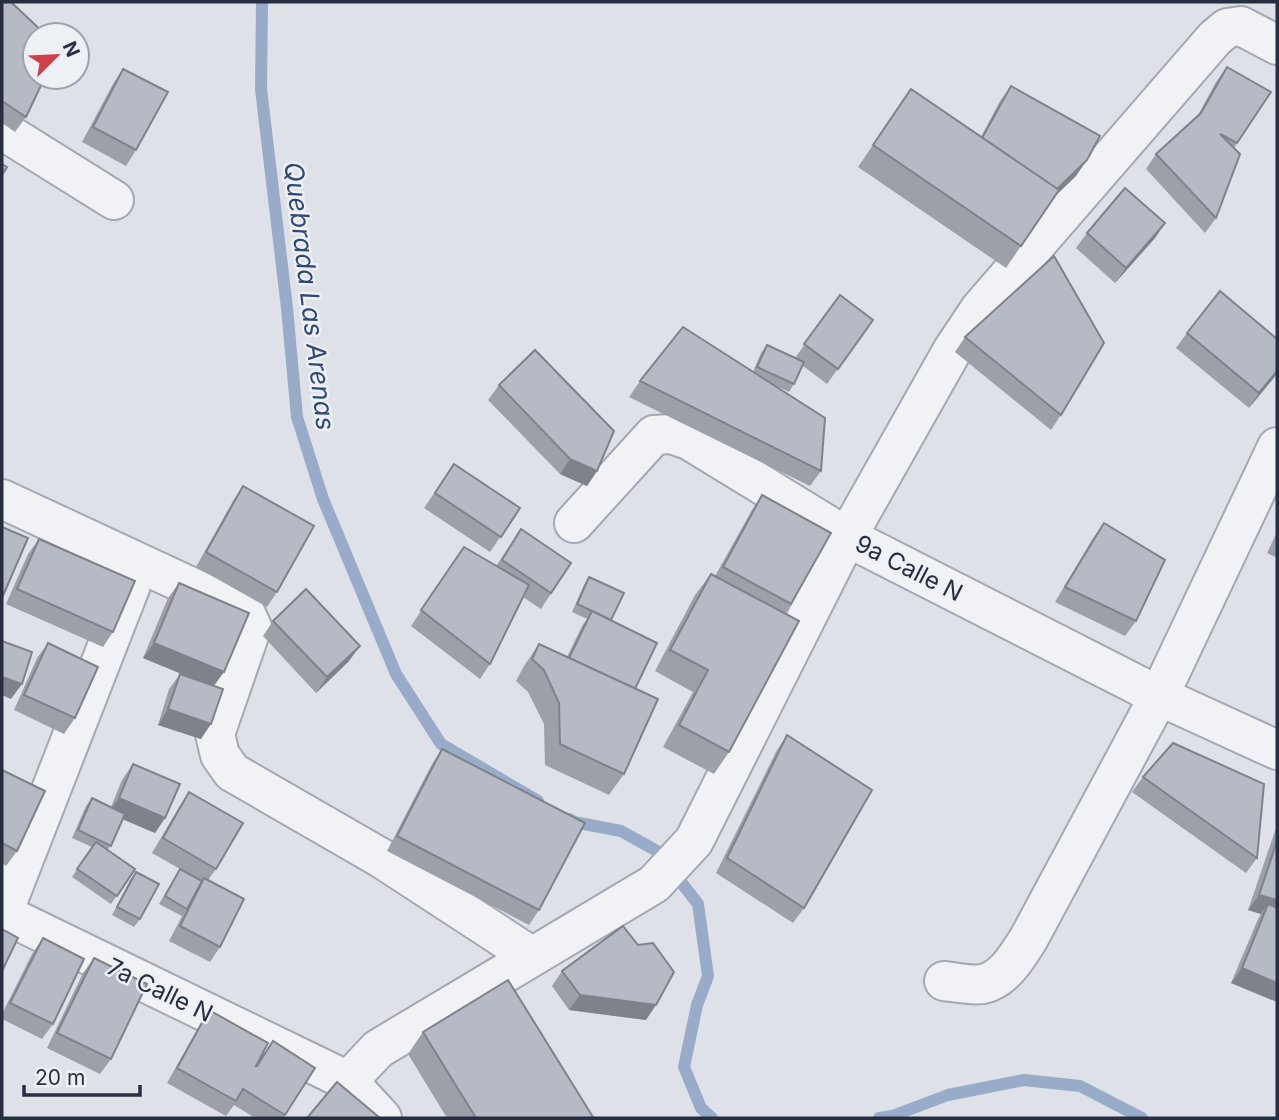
<svg xmlns="http://www.w3.org/2000/svg" width="1279" height="1120" font-family="Inter,sans-serif">
<style>
.lines{fill:none;stroke-linecap:round;stroke-linejoin:round}
.stream{stroke:#98acc9;stroke-width:12}
.street-casing{stroke:#a3a8b2;stroke-width:42}
.street{stroke:#f1f2f6;stroke-width:38}
.wall{fill:#9ca0a9}
.shaded-wall{fill:#7f828a}
.building{fill:#b5bac5;stroke:#7f828a;stroke-width:2}
.labels{text-anchor:middle;dominant-baseline:central;stroke-width:5;stroke-linejoin:round;paint-order:stroke}
.street-label{font-size:24px;fill:#272e3f;stroke:#edf0f5}
.water-label{font-size:26px;font-style:italic;fill:#304974;stroke:#edf0f5}
</style>
<rect width="100%" height="100%" fill="#dee1e8"/>
<g class="lines">
<!-- stream -->
<g class="stream">
<path d="M262,2L261,89L287,308L297,417L323,499L396,674L441,744L538,801"/>
<path d="M569,819L574,822L621,831L657,851L698,904L708,976L697,1005L684,1067L701,1108L712,1118"/>
<path d="M879,1118L892,1116L948,1095L1024,1080L1080,1086L1142,1118"/>
</g>
<defs>
<g id="street">
<path d="M2,130L114,200"/>
<path d="M2,499L245,612L252,627L215,734L220,755L232,772L381,858L531,956"/>
<path d="M574,523L654,435L671,434L689,440L847,537L1159,696L1277,750"/>
<path d="M2,913L348,1081L382,1118"/>
<path d="M3,913L131,585"/>
<path d="M944,981C954,982 973,986 983,984C1005,979 1018,955 1029,938L1159,696L1277,447"/>
<path d="M348,1081L378,1049L654,884L694,841L847,537L952,351L980,309L1215,38L1227,28L1241,26L1277,45"/>
</g>
</defs>
<!-- street casing -->
<use href="#street" class="street-casing"/>
<!-- street -->
<use href="#street" class="street"/>
</g>
<!-- wall -->
<g class="wall">
<path d="M2,2L26,117L15,132L2,123Z"/>
<path d="M1227,67L1271,92L1234,148L1216,218L1205,233L1146,169L1156,154L1197,117L1216,82Z"/>
<path d="M123,69L136,150L126,166L82,142L113,84Z"/>
<path d="M1011,86L1076,176L1055,196L1006,268L858,167L896,111L981,137L1000,101Z"/>
<path d="M1165,223L1155,238L1115,283L1076,248L1087,233Z"/>
<path d="M840,295L873,320L827,384L803,366L794,384L789,392L772,384L821,471L810,486L629,397L640,381L753,372L761,353L767,345L795,358Z"/>
<path d="M1187,333L1277,339V374L1249,408L1176,348Z"/>
<path d="M965,337L1061,415L1051,430L955,352Z"/>
<path d="M499,385L597,471L587,486L560,474L488,400Z"/>
<path d="M454,464L520,508L490,552L424,508Z"/>
<path d="M243,486L277,592L267,607L196,567L233,501Z"/>
<path d="M762,495L791,604L785,613L729,752L714,774L663,747L693,692L655,671L695,595L711,574L715,576L752,510Z"/>
<path d="M1104,523L1136,621L1125,636L1055,602L1093,538Z"/>
<path d="M521,529L571,563L541,609L523,597L490,664L480,679L411,626L453,562L496,566Z"/>
<path d="M1277,532V558L1267,553Z"/>
<path d="M39,539L113,632L103,647L6,604L28,554Z"/>
<path d="M589,577L611,620L635,689L624,774L609,795L545,765L544,724L528,692L516,681L524,666L539,644L567,657L582,626L587,619L572,612L584,585Z"/>
<path d="M179,583L214,686L201,739L158,725L169,689L180,674L187,676L143,658L168,598Z"/>
<path d="M273,621L349,661L316,693L263,636Z"/>
<path d="M48,643L75,718L64,734L14,710L37,658Z"/>
<path d="M787,735L804,908L793,923L716,873L777,750Z"/>
<path d="M442,749L539,910L529,925L387,851L432,764Z"/>
<path d="M133,764L165,818L155,833L123,819L108,850L135,869L111,904L72,877L92,847L72,838L86,806L92,798L111,807L122,780Z"/>
<path d="M2,770L17,851L6,866L2,863Z"/>
<path d="M1143,777L1257,858L1246,873L1132,792Z"/>
<path d="M189,792L216,869L208,880L220,947L210,962L169,941L182,916L159,904L180,869L152,853L179,807Z"/>
<path d="M1277,825V1002L1231,983L1258,919L1261,914L1248,910Z"/>
<path d="M136,872L140,919L134,927L112,915L130,880Z"/>
<path d="M43,938L53,1024L42,1039L2,1019V1014L32,954Z"/>
<path d="M94,958L111,1059L100,1074L47,1048L83,973Z"/>
<path d="M562,971L646,1020L569,1010L552,986Z"/>
<path d="M209,1010L256,1066L273,1041L315,1068L283,1118H255L234,1105L226,1116L167,1083L199,1026Z"/>
<path d="M423,1032L592,1118H447L408,1054Z"/>
</g>
<!-- shaded-wall -->
<g class="shaded-wall">
<path d="M1087,160L1076,176L1046,205L1057,190Z"/>
<path d="M1165,223L1155,238L1115,283L1126,268Z"/>
<path d="M1277,371V374L1249,408L1259,393Z"/>
<path d="M570,459L597,471L587,486L560,474Z"/>
<path d="M154,643L224,672L213,687L143,658Z"/>
<path d="M360,646L349,661L316,693L327,677Z"/>
<path d="M2,677L22,684L11,699L2,695Z"/>
<path d="M168,709L211,724L201,739L158,725Z"/>
<path d="M119,798L165,818L155,833L108,813Z"/>
<path d="M1259,895L1277,900V919L1268,904L1261,914L1248,910Z"/>
<path d="M1242,968L1277,983V1002L1231,983Z"/>
<path d="M580,995L656,1005L646,1020L569,1010Z"/>
</g>
<!-- building -->
<g class="building">
<path d="M2,2H11L46,35H35V77H45L26,117L2,101Z"/>
<path d="M1227,67L1271,92L1237,143L1220,134L1240,154L1216,218L1156,154L1201,113Z"/>
<path d="M123,69L168,92L136,150L93,127Z"/>
<path d="M1011,86L1100,136L1087,160L1057,189L982,138Z"/>
<path d="M911,89L1059,190L1021,246L873,145Z"/>
<path d="M2,164L7,167L2,175Z"/>
<path d="M1125,188L1165,223L1126,268L1087,233Z"/>
<path d="M1054,256L1104,343L1061,415L965,337Z"/>
<path d="M1220,291L1277,339V371L1259,393L1187,333Z"/>
<path d="M840,295L873,320L838,369L804,344Z"/>
<path d="M683,327L825,418L821,471L640,381Z"/>
<path d="M767,345L804,362L794,384L757,367Z"/>
<path d="M535,350L614,431L597,471L570,459L499,385Z"/>
<path d="M454,464L520,508L501,537L435,493Z"/>
<path d="M243,486L314,526L277,592L206,552Z"/>
<path d="M762,495L831,533L791,604L723,567Z"/>
<path d="M1104,523L1165,560L1136,621L1065,587Z"/>
<path d="M2,527L28,538L2,598Z"/>
<path d="M521,529L571,563L551,593L502,560Z"/>
<path d="M39,539L135,581L113,632L17,589Z"/>
<path d="M464,547L529,585L490,664L421,610Z"/>
<path d="M711,574L799,621L729,752L679,725L708,670L670,650Z"/>
<path d="M589,577L624,593L611,620L577,604Z"/>
<path d="M179,583L249,613L224,672L154,643Z"/>
<path d="M306,589L360,646L327,677L273,621Z"/>
<path d="M592,611L657,643L635,689L569,658Z"/>
<path d="M2,641L32,652L22,684L2,677Z"/>
<path d="M48,643L98,667L75,718L24,695Z"/>
<path d="M539,644L658,699L624,774L560,744L559,703L544,670L532,659Z"/>
<path d="M180,674L223,689L211,724L168,709Z"/>
<path d="M787,735L872,790L804,908L727,858Z"/>
<path d="M1173,743L1264,784L1257,858L1143,777Z"/>
<path d="M442,749L585,823L539,910L397,836Z"/>
<path d="M133,764L180,784L165,818L119,798Z"/>
<path d="M2,770L45,791L17,851L2,843Z"/>
<path d="M189,792L243,823L216,869L163,838Z"/>
<path d="M92,798L125,814L111,846L78,830Z"/>
<path d="M1277,841V900L1259,895Z"/>
<path d="M96,842L135,869L117,896L77,869Z"/>
<path d="M180,869L202,881L187,909L165,896Z"/>
<path d="M136,872L159,884L140,919L117,907Z"/>
<path d="M204,878L244,899L220,947L180,926Z"/>
<path d="M1268,904L1277,908V983L1242,968Z"/>
<path d="M623,926L638,945L653,943L674,972L656,1005L580,995L562,971Z"/>
<path d="M2,929L18,938L2,971Z"/>
<path d="M43,938L84,959L53,1024L10,1003Z"/>
<path d="M94,958L147,984L111,1059L57,1033Z"/>
<path d="M508,980L593,1117L591,1118H476L423,1032Z"/>
<path d="M209,1010L268,1043L256,1066H257L273,1041L315,1068L285,1115L243,1089L236,1101L177,1068Z"/>
<path d="M337,1082L380,1118H307Z"/>
</g>
<g class="labels">
<!-- street labels -->
<g class="street-label">
<text transform="translate(909 568) rotate(27)">9a Calle N</text>
<text transform="translate(160 990) rotate(26)">7a Calle N</text>
</g>
<!-- water labels -->
<g class="water-label">
<text transform="translate(310 296) rotate(83)">Quebrada Las Arenas</text>
</g>
</g>
<!-- border -->
<rect width="1279" height="1120" fill="none" stroke="#272e3f" stroke-width="7"/>
<!-- north arrow -->
<g transform="translate(56 56) rotate(66)"><circle r="33" fill="#edf0f5" stroke="#9ea2ac" stroke-width="2"/>
<path d="M0-5L12 26L0 18L-12 26Z" fill="#d13f4a"/>
<text y="-10" font-size="19" font-weight="bold" text-anchor="middle" fill="#272e3f">N</text>
</g>
<!-- scale -->
<path d="M24 1085v10h116v-10" fill="none" stroke="#272e3f" stroke-width="3.5"/>
<text x="35" y="1085" font-size="21" fill="#272e3f" stroke="#edf0f5" stroke-width="5" paint-order="stroke">20 m</text>
</svg>
